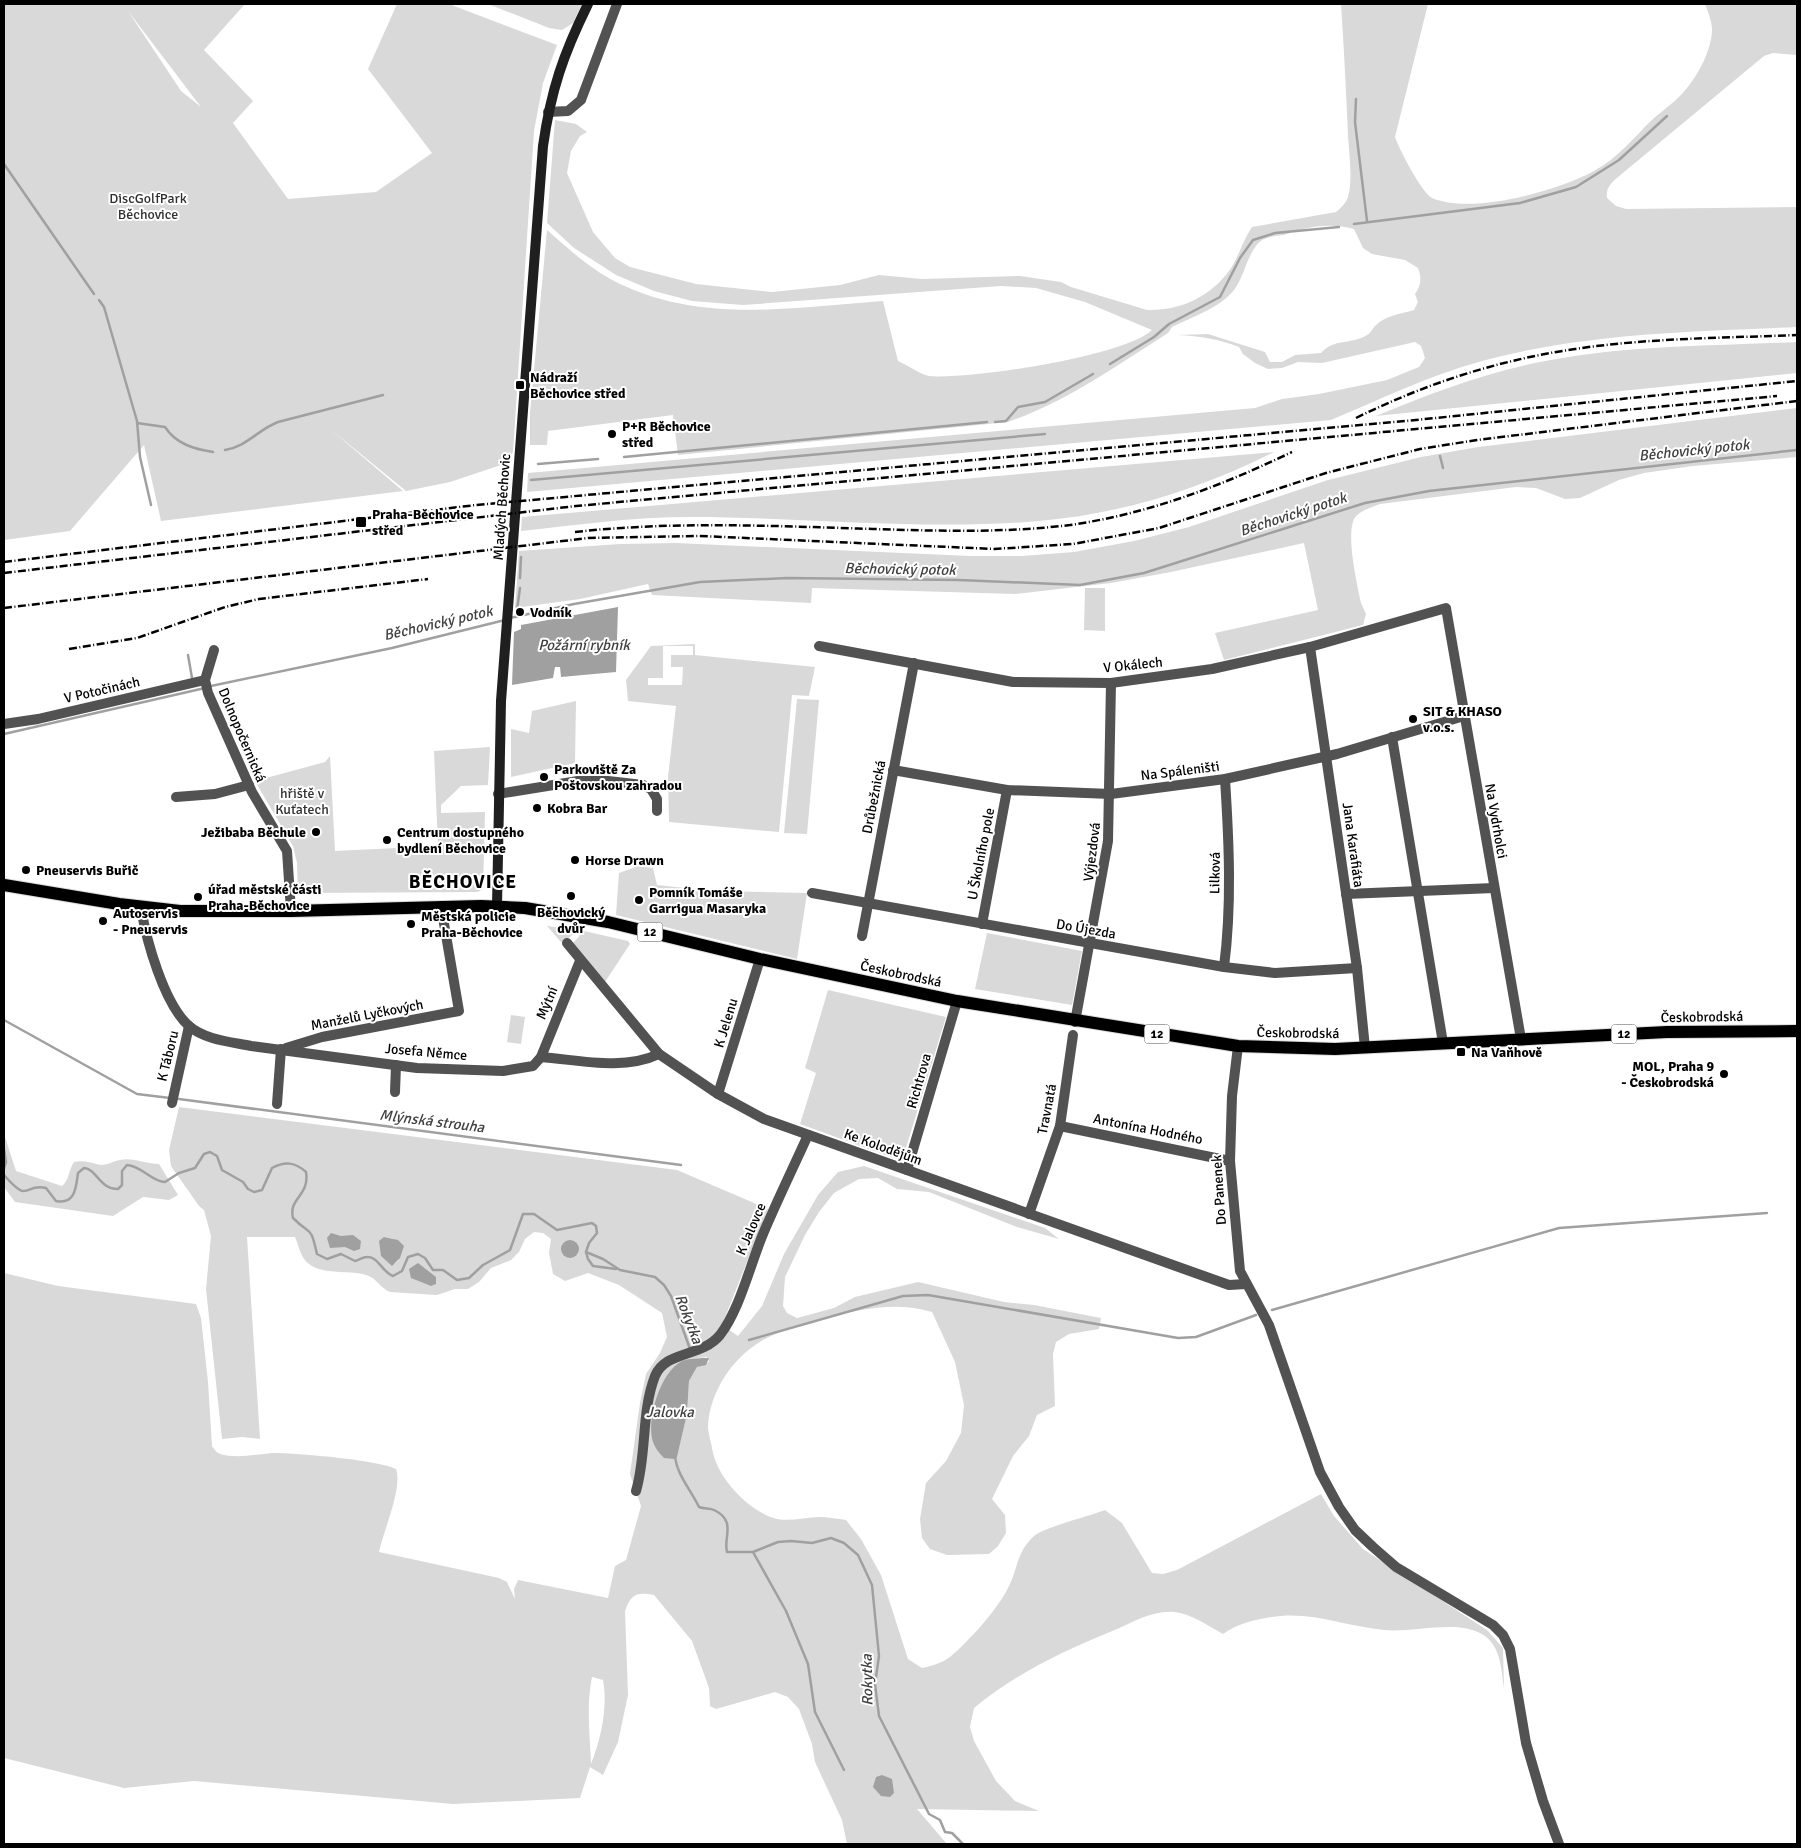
<svg xmlns="http://www.w3.org/2000/svg" width="1801" height="1848" font-family="Signika,sans-serif">
<style>
.green{fill:#d9d9d9;fill-rule:evenodd}
.water{fill:#a0a0a0}
.lines{fill:none;stroke-linecap:round;stroke-linejoin:round}
.stream{stroke:#a0a0a0;stroke-width:2.5}
.primary-casing{stroke:#dbdbdb;stroke-width:14}
.street{stroke:#525252;stroke-width:10}
.secondary{stroke:#1f1f1f;stroke-width:10}
.primary{stroke:#000;stroke-width:12}
.rail{stroke:#000;stroke-width:2.5;stroke-dasharray:8 2.5 1 2.5;stroke-linecap:butt}
.poi-dot{fill:#000;stroke:#fff;stroke-width:2}
.labels{text-anchor:middle;dominant-baseline:central;stroke-width:4;stroke-linejoin:round;paint-order:stroke}
.shield{fill:#fff;stroke:#4c4c4c;stroke-width:1}
.shield-label{font-size:12px;font-weight:bold;fill:#000}
.park-label{font-size:14px;fill:#303030;stroke:#fff}
.poi-label{font-size:14px;font-weight:bold;fill:#000;stroke:#fff;text-anchor:start}
.street-label{font-size:14px;fill:#000;stroke:#fff}
.water-label{font-size:15px;font-style:italic;fill:#414141;stroke:#fff}
.district-label{font-size:19px;font-weight:bold;letter-spacing:1px;fill:#000;stroke:#fff}
</style>
<rect width="100%" height="100%" fill="#fff"/>
<!-- green -->
<g class="green">
<path d="M4,4H245L204,50L253,101L233,123L288,199L376,192L432,153L368,69L397,4H449L557,45L543,83L534,131L513,452L504,464L450,482L406,491L329,428L403,491L161,521L144,445L70,531L4,540ZM128,11L201,107L181,91Z"/>
<path d="M488,4H582L573,23L562,30L549,28Z"/>
<path d="M1341,4H1428L1395,137C1399,149 1422,193 1432,198C1472,215 1557,191 1594,171C1618,158 1634,137 1653,119C1664,109 1678,100 1687,88C1699,73 1710,52 1712,33C1713,24 1708,12 1705,4H1797V55L1773,53L1764,56L1618,177C1610,184 1606,188 1607,198L1616,206L1626,209L1797,207V327C1691,332 1585,333 1482,361C1430,375 1381,399 1331,420L527,492L528,473L1255,408L1282,399L1319,394L1387,380L1419,367L1425,358L1421,346L1415,342L1322,363L1298,362L1282,368L1268,369L1255,363L1243,354L1239,347C1219,339 1200,336 1178,335L1208,334L1265,352L1270,362H1282L1295,355L1321,353C1334,338 1351,345 1367,335C1371,333 1372,329 1375,326C1386,315 1400,314 1414,310L1418,302L1415,294C1421,285 1422,278 1418,268L1405,260L1372,254L1363,248L1354,229C1331,223 1309,226 1287,234C1277,237 1263,235 1256,246C1246,259 1244,277 1234,290C1220,308 1192,317 1172,327L1168,333C1116,366 1066,402 1008,422L678,455L673,415L548,431L547,445H530V413L547,230C571,251 597,275 627,287C708,323 797,307 883,301L898,361C907,365 920,374 929,376C968,380 1126,356 1152,330L1085,302L1036,288L1001,286L743,305L692,301L654,291L616,275L574,248L547,223L555,120L576,124L587,132L580,136L571,151L567,173L593,232L615,258L630,267L696,284L772,292L840,285L879,275L922,279L1020,276L1061,282L1071,287L1147,310C1181,311 1212,296 1231,268C1239,256 1243,240 1252,227L1336,212C1341,208 1346,203 1348,197C1353,179 1349,154 1348,135C1346,91 1344,48 1341,4Z"/>
<path d="M1797,342V373L1376,416C1426,395 1476,376 1530,364C1617,345 1708,346 1797,342Z"/>
<path d="M1797,408V457L1693,466L1644,473L1619,480L1580,498L1565,499L1536,488L1516,487L1380,504C1372,507 1359,511 1354,519C1346,536 1357,584 1361,603L1366,614L1363,625L1224,660L1215,633L1318,610L1304,543L1171,572L1111,583L1015,594L812,588L811,603L652,595L648,584L580,599L515,608L519,551L620,544L676,543L970,556H1022L1074,552L1134,541L1189,527L1328,480L1421,457L1478,447Z"/>
<path d="M1274,452C1201,489 1121,514 1039,521C923,531 806,517 690,517C633,517 577,525 521,531L522,517Z"/>
<path d="M1085,588H1105V631L1084,630Z"/>
<path d="M695,644V655L815,667L809,696L792,695L779,832L669,822L668,777L676,706L628,701L626,680L651,646ZM663,646H693V655H671V667H683L682,685H648V678H663Z"/>
<path d="M797,699L819,700L807,834L784,833Z"/>
<path d="M576,701L575,763L511,777V729L529,733L532,711Z"/>
<path d="M490,747L488,785L461,786L441,805V813L485,812L483,889L478,892L298,893L297,863L293,846L255,781L325,762L330,756L335,851L438,846L434,751Z"/>
<path d="M638,866L653,868L657,885L714,891L807,893L797,959L616,915L619,873Z"/>
<path d="M547,926L577,930L570,937L561,942Z"/>
<path d="M584,931L628,941L630,944L605,982L572,944Z"/>
<path d="M987,933L1082,951L1072,1005L975,989Z"/>
<path d="M828,990L946,1017L902,1161L800,1124L816,1073L805,1068Z"/>
<path d="M511,1015L525,1017L521,1044L507,1042Z"/>
<path d="M179,1107L677,1170L768,1209L722,1325L738,1336L762,1306L784,1254L818,1195L838,1172L864,1166L1045,1228L1059,1239L1017,1227L929,1192L897,1189L878,1178L859,1179L834,1193L819,1212L805,1235L785,1277L783,1306L787,1313L797,1318L834,1308L855,1297L918,1282L1004,1302L1034,1305L1101,1318L1099,1329L1069,1334L1056,1342L1053,1354L1055,1406L1037,1415L1029,1436L1013,1456L992,1499L1005,1515L1006,1533L998,1546L989,1554L947,1555L930,1549L922,1538L920,1519L926,1483L946,1461L961,1433L964,1405L955,1362L932,1312C897,1301 858,1309 824,1319C804,1325 781,1330 763,1340C733,1357 710,1391 708,1426C708,1433 711,1441 712,1448C716,1475 743,1505 768,1516C785,1524 802,1517 820,1517C829,1517 838,1519 846,1520L861,1539L881,1575L908,1659L922,1668C932,1666 942,1663 950,1657C969,1641 996,1611 1007,1590C1018,1570 1016,1552 1034,1536C1042,1528 1090,1516 1105,1510L1122,1523L1152,1573L1163,1574L1177,1570L1321,1494L1334,1516L1363,1549L1487,1630L1503,1648L1504,1688C1501,1669 1501,1645 1482,1634C1456,1619 1413,1633 1384,1630C1350,1627 1315,1613 1281,1616C1261,1618 1240,1622 1223,1634C1208,1626 1192,1614 1175,1612C1154,1610 1135,1621 1117,1629C1064,1651 1019,1671 974,1708L970,1727L974,1741L996,1781L1015,1801L1039,1811L917,1809L947,1844H847L842,1820L815,1762L812,1744L799,1709L788,1697L775,1692L716,1709L710,1706L709,1688L692,1641L654,1595C637,1592 631,1594 625,1611L628,1695L618,1742L603,1775L590,1767L580,1798L453,1804L194,1781L124,1788L4,1758V1273L58,1286L196,1304L201,1318L208,1382L212,1446C215,1450 216,1452 220,1454C237,1459 257,1454 274,1453C296,1453 379,1460 396,1469C403,1488 383,1532 379,1552L499,1578L507,1582L515,1599L514,1589L518,1580L608,1598L615,1566L626,1560L641,1506L630,1474L640,1403L646,1374L660,1353L667,1337L662,1313L619,1285L588,1273L565,1281L553,1274L549,1253L551,1239L543,1233L534,1232L525,1239L519,1252L511,1260L491,1268L479,1282L468,1289H455L437,1295L390,1292C380,1288 377,1278 366,1275C348,1269 317,1277 304,1259C300,1253 298,1244 295,1237H247L260,1439L242,1437L222,1439L206,1289L211,1236L204,1210L199,1206L171,1166L169,1150ZM384,1237L394,1239L401,1254L398,1261L392,1265L381,1251ZM707,1357L709,1362L697,1367L689,1381L687,1414L677,1456L670,1459L688,1359ZM592,1677L603,1680C608,1707 601,1739 591,1764C590,1736 586,1706 592,1677Z"/>
<path d="M4,1134L16,1171L62,1186C69,1181 69,1169 74,1162C84,1160 91,1163 101,1165C108,1165 113,1161 120,1160C133,1157 146,1164 159,1164L178,1195L169,1200L143,1197L113,1216L15,1202L4,1187Z"/>
</g>
<!-- water -->
<g class="water">
<path d="M618,607L616,672L561,677L560,667H555L553,678L512,685L514,632L521,629V625Z"/>
<path d="M331,1233L341,1236L353,1235L361,1241L360,1249L354,1251L345,1247L330,1248L327,1238Z"/>
<path d="M384,1237L398,1240L404,1246L400,1258L392,1266L381,1256L379,1241Z"/>
<circle cx="570" cy="1249" r="9"/>
<path d="M418,1263L436,1277V1284L431,1286L411,1278L409,1269Z"/>
<path d="M709,1358L706,1365L697,1367L689,1381L687,1414L677,1457L674,1459L664,1458C659,1453 655,1448 653,1442C646,1420 660,1372 682,1361C689,1358 702,1358 709,1358Z"/>
<path d="M882,1775L892,1779L894,1793L890,1797L881,1796L873,1787L876,1777Z"/>
</g>
<g class="lines">
<!-- stream -->
<g class="stream">
<path d="M1356,99L1355,122L1367,221"/>
<path d="M4,164L94,294"/>
<path d="M1354,224L1520,203L1576,187L1619,160L1667,116"/>
<path d="M99,300L104,307L137,421L140,457L151,505"/>
<path d="M1110,364L1154,337L1169,324L1220,297L1240,258L1253,240L1275,233L1339,227"/>
<path d="M995,422L1006,421L1018,407L1045,402L1093,374"/>
<path d="M137,423L165,427C176,444 194,449 213,452"/>
<path d="M225,450C246,447 259,429 278,422L383,395"/>
<path d="M1440,456L1443,468"/>
<path d="M624,457L987,422"/>
<path d="M538,464L598,459"/>
<path d="M531,480L1045,434"/>
<path d="M520,578L521,557"/>
<path d="M516,617L520,588"/>
<path d="M510,618L574,604L700,582L787,578L959,580L1080,585L1144,573L1365,503L1429,491L1797,450"/>
<path d="M188,655L192,678"/>
<path d="M211,686L392,648L505,620"/>
<path d="M4,734L205,688"/>
<path d="M4,1020L137,1094L170,1098"/>
<path d="M179,1099L681,1165"/>
<path d="M4,1149L6,1162L4,1168"/>
<path d="M4,1175C30,1205 23,1183 46,1188L56,1201C76,1205 76,1186 78,1173L84,1168C97,1169 99,1189 118,1189L122,1185V1171L127,1165C142,1166 152,1182 165,1182L179,1173L195,1168L204,1154L210,1152L217,1156L222,1170L243,1182L248,1189L254,1192L262,1190L272,1168C285,1161 295,1162 306,1172C310,1196 288,1198 293,1218C312,1237 310,1224 317,1254L327,1259L341,1254L355,1261C359,1260 363,1257 367,1257C378,1256 383,1273 393,1276L402,1271L408,1257L418,1254L425,1258L433,1270H443L457,1280L469,1278L483,1265L510,1250L523,1214H534L557,1230L592,1223L596,1226L597,1233L589,1243L586,1252L603,1259L620,1270L655,1277L664,1285L671,1296L690,1349"/>
<path d="M586,1252L588,1259L593,1266L616,1269"/>
<path d="M1272,1310L1559,1228L1767,1213"/>
<path d="M749,1340L903,1296L928,1295L1178,1338L1196,1337L1256,1315"/>
<path d="M675,1455C676,1474 691,1490 699,1507C704,1509 710,1508 714,1510C737,1521 723,1537 727,1552H753L778,1542L791,1541L812,1543L831,1538L844,1543L858,1555L872,1585L879,1656L875,1684L879,1716L929,1814L940,1820L945,1832L952,1833L963,1844"/>
<path d="M753,1552L786,1611L808,1664L815,1712L844,1770"/>
</g>
<defs>
<path id="primary" d="M4,885L119,904L180,911H291L481,906L525,908L608,922L760,959L957,1001L1238,1046L1335,1049L1667,1032L1797,1031"/>
</defs>
<!-- primary casing -->
<use href="#primary" class="primary-casing"/>
<!-- street -->
<g class="street">
<path d="M548,112L568,111L581,100L617,4"/>
<path d="M819,646L1013,682L1111,683L1212,669L1310,647L1446,608L1521,1039"/>
<path d="M1310,647L1357,968L1365,1048"/>
<path d="M214,650L205,680L208,693L252,792L287,851L291,911"/>
<path d="M4,724L38,719L205,680"/>
<path d="M1392,737L1443,1043"/>
<path d="M893,770L1007,790L1111,794L1225,779L1337,754L1464,716"/>
<path d="M498,794L578,781H608L643,785L651,789L657,799V811"/>
<path d="M176,797L215,794L249,785"/>
<path d="M812,893L1224,967L1275,973L1357,968"/>
<path d="M1346,894L1494,888"/>
<path d="M141,907C146,940 164,1004 189,1026C205,1040 232,1042 251,1046L417,1068L503,1071L533,1066L541,1057L580,961"/>
<path d="M982,924L1007,790"/>
<path d="M862,936L914,663"/>
<path d="M567,943L659,1054L718,1094L764,1119L1229,1285L1246,1284"/>
<path d="M1224,967C1232,905 1229,842 1225,779"/>
<path d="M1075,1022L1108,841L1111,683"/>
<path d="M1238,1046L1232,1096L1230,1161L1240,1271L1269,1325L1320,1472L1339,1507L1355,1530L1373,1547L1396,1567L1493,1625L1503,1635L1510,1649L1526,1743L1543,1801L1559,1844"/>
<path d="M286,1048L322,1037L459,1011L441,906"/>
<path d="M541,1057C579,1060 623,1071 659,1054"/>
<path d="M395,1092L396,1065"/>
<path d="M718,1094L760,959"/>
<path d="M172,1103L189,1026"/>
<path d="M277,1104L281,1049"/>
<path d="M1060,1126L1230,1161"/>
<path d="M907,1170L957,1001"/>
<path d="M1029,1214L1060,1126L1073,1035"/>
<path d="M636,1491C647,1454 641,1412 655,1376C666,1350 701,1358 720,1335C740,1309 750,1265 763,1234C777,1201 793,1168 808,1135"/>
</g>
<!-- secondary -->
<path class="secondary" d="M497,906L501,701L543,146C551,90 563,55 588,4"/>
<!-- primary -->
<use href="#primary" class="primary"/>
<!-- rail -->
<g class="rail">
<path d="M1356,418C1425,384 1498,360 1575,349C1648,338 1723,338 1797,335"/>
<path d="M575,532C674,521 774,526 874,529C939,531 1005,533 1070,525C1148,514 1221,486 1292,452"/>
<path d="M4,562L476,505L1416,420L1797,381"/>
<path d="M4,573L576,506L1777,396"/>
<path d="M4,608L588,538L700,536L994,549L1073,544L1159,528L1326,473L1420,449L1477,440L1797,401"/>
<path d="M69,649L137,638L225,607L259,599L428,579"/>
</g>
</g>
<!-- markers -->
<g class="poi-dot">
<rect x="515" y="380" width="10" height="10" rx="2.5"/>
<circle cx="612" cy="434" r="5"/>
<rect x="355" y="516" width="12" height="12" rx="2.5"/>
<circle cx="520" cy="612" r="5"/>
<circle cx="1413" cy="719" r="5"/>
<circle cx="544" cy="777" r="5"/>
<circle cx="537" cy="808" r="5"/>
<circle cx="316" cy="832" r="5"/>
<circle cx="387" cy="840" r="5"/>
<circle cx="575" cy="860" r="5"/>
<circle cx="26" cy="870" r="5"/>
<circle cx="571" cy="896" r="5"/>
<circle cx="198" cy="897" r="5"/>
<circle cx="639" cy="900" r="5"/>
<circle cx="103" cy="921" r="5"/>
<circle cx="411" cy="924" r="5"/>
<rect x="1456" y="1047" width="10" height="10" rx="2.5"/>
<circle cx="1724" cy="1074" r="5"/>
</g>
<g class="labels">
<!-- shield labels -->
<g class="shield">
<rect x="637.5" y="922.5" width="25" height="19" rx="4"/>
<rect x="1144.5" y="1024.5" width="25" height="19" rx="4"/>
<rect x="1611.5" y="1024.5" width="25" height="19" rx="4"/>
</g>
<g class="shield-label">
<text x="650" y="932">12</text>
<text x="1157" y="1034">12</text>
<text x="1624" y="1034">12</text>
</g>
<!-- park labels -->
<g class="park-label">
<text x="148" y="198">DiscGolfPark<tspan x="148" dy="16">Běchovice</tspan></text>
<text x="302" y="793">hřiště v<tspan x="302" dy="16">Kuťatech</tspan></text>
</g>
<!-- poi labels -->
<g class="poi-label">
<text x="530" y="377">Nádraží<tspan x="530" dy="16">Běchovice střed</tspan></text>
<text x="622" y="426">P+R Běchovice<tspan x="622" dy="16">střed</tspan></text>
<text x="372" y="514">Praha-Běchovice<tspan x="372" dy="16">střed</tspan></text>
<text x="530" y="612">Vodník</text>
<text x="1423" y="711">SIT &amp; KHASO<tspan x="1423" dy="16">v.o.s.</tspan></text>
<text x="554" y="769">Parkoviště Za<tspan x="554" dy="16">Poštovskou zahradou</tspan></text>
<text x="547" y="808">Kobra Bar</text>
<text x="306" y="832" text-anchor="end">Ježibaba Běchule</text>
<text x="397" y="832">Centrum dostupného<tspan x="397" dy="16">bydlení Běchovice</tspan></text>
<text x="585" y="860">Horse Drawn</text>
<text x="36" y="870">Pneuservis Buřič</text>
<text x="208" y="889">úřad městské části<tspan x="208" dy="16">Praha-Běchovice</tspan></text>
<text x="649" y="892">Pomník Tomáše<tspan x="649" dy="16">Garrigua Masaryka</tspan></text>
<text x="571" y="912" text-anchor="middle">Běchovický<tspan x="571" dy="16">dvůr</tspan></text>
<text x="113" y="913">Autoservis<tspan x="113" dy="16">- Pneuservis</tspan></text>
<text x="421" y="916">Městská policie<tspan x="421" dy="16">Praha-Běchovice</tspan></text>
<text x="1471" y="1052">Na Vaňhově</text>
<text x="1714" y="1066" text-anchor="end">MOL, Praha 9<tspan x="1714" dy="16">- Českobrodská</tspan></text>
</g>
<!-- street labels -->
<g class="street-label">
<text transform="translate(502 507) rotate(-86)">Mladých Běchovic</text>
<text transform="translate(1133 665) rotate(-6)">V Okálech</text>
<text transform="translate(102 690) rotate(-13)">V Potočinách</text>
<text transform="translate(242 735) rotate(67)">Dolnopočernická</text>
<text transform="translate(1180 771) rotate(-7)">Na Spáleništi</text>
<text transform="translate(874 797) rotate(-79)">Drůbežnická</text>
<text transform="translate(1496 821) rotate(80)">Na Vydrholci</text>
<text transform="translate(1353 845) rotate(82)">Jana Karafiáta</text>
<text transform="translate(1092 852) rotate(-83)">Výjezdová</text>
<text transform="translate(981 854) rotate(-79)">U Školního pole</text>
<text transform="translate(1215 873) rotate(-89)">Lilková</text>
<text transform="translate(1086 929) rotate(10)">Do Újezda</text>
<text transform="translate(901 974) rotate(12)">Českobrodská</text>
<text transform="translate(547 1003) rotate(-67)">Mýtní</text>
<text transform="translate(367 1015) rotate(-11)">Manželů Lyčkových</text>
<text transform="translate(1702 1017) rotate(-1)">Českobrodská</text>
<text transform="translate(726 1023) rotate(-73)">K Jelenu</text>
<text transform="translate(1298 1033) rotate(1)">Českobrodská</text>
<text transform="translate(426 1052) rotate(5)">Josefa Němce</text>
<text transform="translate(168 1056) rotate(-76)">K Táboru</text>
<text transform="translate(919 1081) rotate(-74)">Richtrova</text>
<text transform="translate(1047 1109) rotate(-79)">Travnatá</text>
<text transform="translate(1148 1129) rotate(11)">Antonína Hodného</text>
<text transform="translate(883 1147) rotate(20)">Ke Kolodějům</text>
<text transform="translate(1219 1190) rotate(-94)">Do Panenek</text>
<text transform="translate(751 1229) rotate(-67)">K Jalovce</text>
</g>
<!-- water labels -->
<g class="water-label">
<text transform="translate(1694 450) rotate(-6)">Běchovický potok</text>
<text transform="translate(1293 514) rotate(-18)">Běchovický potok</text>
<text transform="translate(900 569) rotate(1)">Běchovický potok</text>
<text transform="translate(438 623) rotate(-13)">Běchovický potok</text>
<text x="584" y="645">Požární rybník</text>
<text transform="translate(432 1121) rotate(7)">Mlýnská strouha</text>
<text transform="translate(689 1319) rotate(69)">Rokytka</text>
<text x="670" y="1412">Jalovka</text>
<text transform="translate(867 1680) rotate(-91)">Rokytka</text>
</g>
<!-- district labels -->
<g class="district-label">
<text x="463" y="882">BĚCHOVICE</text>
</g>
</g>
<!-- border -->
<rect width="1801" height="1848" fill="none" stroke="#000000" stroke-width="10"/>
</svg>
